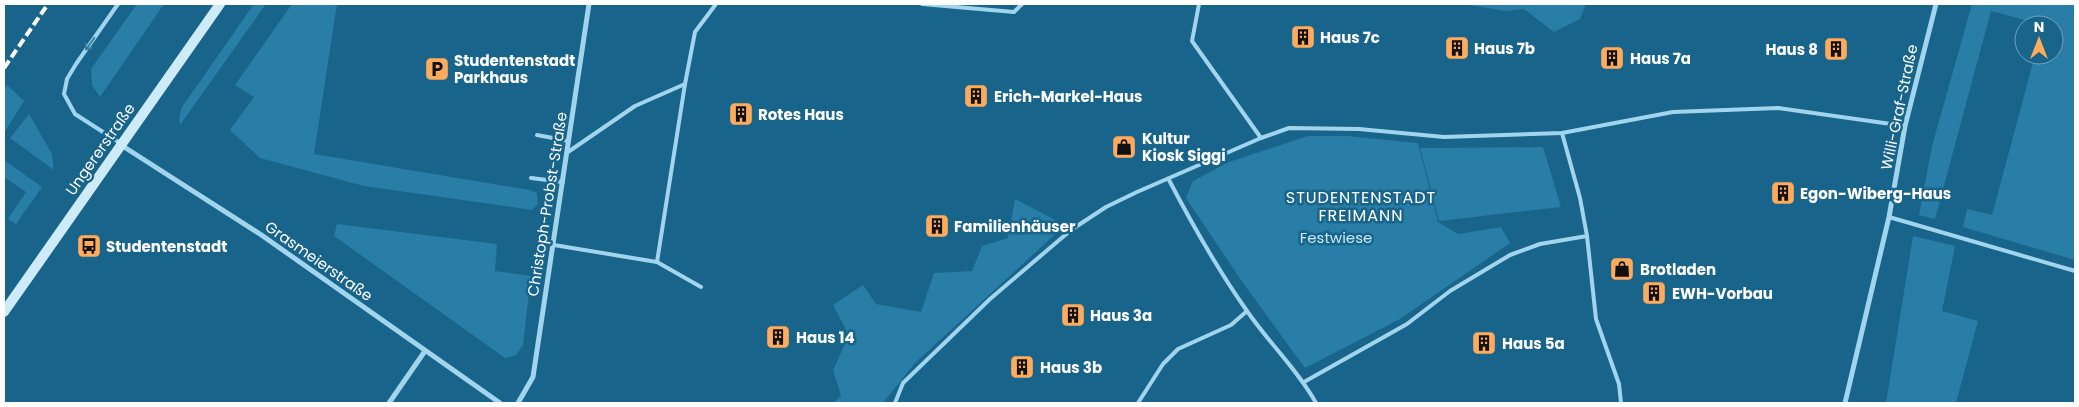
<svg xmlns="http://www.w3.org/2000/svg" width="2079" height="407" font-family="Poppins,sans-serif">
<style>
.green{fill:#287ea6}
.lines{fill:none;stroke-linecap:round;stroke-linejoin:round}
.service{stroke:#a1d5ee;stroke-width:4}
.minor{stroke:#a1d5ee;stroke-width:5}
.secondary{stroke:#ceebfa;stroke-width:10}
.rail{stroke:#fff;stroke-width:4;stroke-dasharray:9 4;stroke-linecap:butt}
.oneway{stroke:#3a80a3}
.labels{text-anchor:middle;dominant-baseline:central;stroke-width:5;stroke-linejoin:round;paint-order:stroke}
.poi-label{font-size:15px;font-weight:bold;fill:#fff;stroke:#18648a;text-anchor:start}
.street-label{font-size:15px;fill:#fff;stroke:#18648a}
.park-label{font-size:15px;fill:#c7eafa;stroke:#18648a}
.neighbourhood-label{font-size:16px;letter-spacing:1px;fill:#fff;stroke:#18648a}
</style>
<rect width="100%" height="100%" fill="#18648a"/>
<!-- green -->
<g class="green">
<path d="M137,4H164L100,97L92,85L91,69Z"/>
<path d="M254,4H266L180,125L179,118L182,107Z"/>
<path d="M292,4H337L314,154L530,190L537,193L538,204L532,210L364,186L260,158L230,130L254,97L235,85Z"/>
<path d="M1464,4H1586L1580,19L1554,32L1524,9L1505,11Z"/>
<path d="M1972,4H2075V260L1963,227L1967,209L1992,215L2035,55H2054V25H2043L1991,11L1935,219L1919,215L1932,146Z"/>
<path d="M7,85L24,101L4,133V90Z"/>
<path d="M29,114L52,154L54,170L10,138Z"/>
<path d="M1308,136H1347L1418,143L1438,222L1458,234L1501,227L1510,243L1400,319L1305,368L1243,283L1186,198L1193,181L1229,162Z"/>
<path d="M1543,147L1561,207L1439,221L1420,148Z"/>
<path d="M4,160L42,187L16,224L8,219L26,192L4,177Z"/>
<path d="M1015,199L1065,225L915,363L883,403H833L841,396L833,370L849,335L833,305L863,285L876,304L921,312L934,273L972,271L982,246L1008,238Z"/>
<path d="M337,224L497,244L495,271L531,276L523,345L516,355L505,358L334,236Z"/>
<path d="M1913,236L1955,246L1942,311L1978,321L1956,403H1886Z"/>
</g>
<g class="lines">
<!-- service -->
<g class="service">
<path d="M118,4L76,64L67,79L64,94L75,114L120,143"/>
<path d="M922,4L1014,12L1022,4"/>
<path d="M1199,4L1192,41L1261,138"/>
<path d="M1562,133L1580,198L1587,236L1596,319L1619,384L1621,403"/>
<path d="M537,135L569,141"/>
<path d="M568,152L635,106L685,84L695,32L716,4"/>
<path d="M531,178L563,182"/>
<path d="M1169,180C1192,224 1218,270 1247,311C1269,343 1297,369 1316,403"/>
<path d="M1889,217L2075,271"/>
<path d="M554,245L657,262L701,287"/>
<path d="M657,262L685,84"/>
<path d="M1304,382L1407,324L1450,291L1510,255L1540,244L1587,236"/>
<path d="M895,403L903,383L990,299L1071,230L1106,207L1137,192L1261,138L1289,128L1359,129L1444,137L1562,133L1673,112L1778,108L1905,126"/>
<path d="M1138,403L1163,364L1178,349L1231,325L1247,311"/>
</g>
<!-- minor -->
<g class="minor">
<path d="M121,145L260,234L500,403"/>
<path d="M389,403L425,351"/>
<path d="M518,403L533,377L589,4"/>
<path d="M1845,403L1889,217L1905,126L1936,4"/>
</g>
<!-- secondary -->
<path class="secondary" d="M4,312L220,4"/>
<!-- rail -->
<path class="rail" d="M4,68L48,4"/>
</g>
<!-- one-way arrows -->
<defs><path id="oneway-shaft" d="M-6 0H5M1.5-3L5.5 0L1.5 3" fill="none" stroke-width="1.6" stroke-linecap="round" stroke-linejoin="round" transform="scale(1.25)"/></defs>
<use class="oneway" href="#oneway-shaft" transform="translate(90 44) rotate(125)"/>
<!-- icons -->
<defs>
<symbol id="building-square" viewBox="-11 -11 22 22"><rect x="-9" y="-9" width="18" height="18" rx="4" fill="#ffab5e" stroke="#18648a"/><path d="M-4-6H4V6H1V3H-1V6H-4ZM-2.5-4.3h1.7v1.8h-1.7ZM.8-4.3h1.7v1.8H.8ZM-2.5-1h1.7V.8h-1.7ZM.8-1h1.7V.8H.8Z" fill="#111"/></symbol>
<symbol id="parking-square" viewBox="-11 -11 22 22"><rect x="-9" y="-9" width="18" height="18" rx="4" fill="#ffab5e" stroke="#18648a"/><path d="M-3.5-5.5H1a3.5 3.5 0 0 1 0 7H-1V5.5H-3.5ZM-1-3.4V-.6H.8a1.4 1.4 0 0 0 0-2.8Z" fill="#111"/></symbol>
<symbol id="shop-square" viewBox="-11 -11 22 22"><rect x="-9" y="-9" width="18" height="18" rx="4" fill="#ffab5e" stroke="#18648a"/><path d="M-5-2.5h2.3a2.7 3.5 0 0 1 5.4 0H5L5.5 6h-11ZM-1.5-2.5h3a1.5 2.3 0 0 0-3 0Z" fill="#111"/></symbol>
<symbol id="bus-square" viewBox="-11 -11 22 22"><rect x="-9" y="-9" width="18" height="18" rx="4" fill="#ffab5e" stroke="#18648a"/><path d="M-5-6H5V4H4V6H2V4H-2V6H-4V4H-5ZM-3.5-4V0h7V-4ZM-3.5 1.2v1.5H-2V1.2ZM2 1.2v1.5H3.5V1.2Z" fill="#111"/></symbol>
</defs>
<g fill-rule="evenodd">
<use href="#building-square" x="1289" y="23" width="28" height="28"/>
<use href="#building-square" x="1443" y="34" width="28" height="28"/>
<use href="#building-square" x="1822" y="35" width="28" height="28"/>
<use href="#building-square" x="1598" y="44" width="28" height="28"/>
<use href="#parking-square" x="423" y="55" width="28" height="28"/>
<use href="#building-square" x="962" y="82" width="28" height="28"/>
<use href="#building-square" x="727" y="100" width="28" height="28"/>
<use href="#shop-square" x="1110" y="133" width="28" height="28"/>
<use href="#building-square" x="1769" y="179" width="28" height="28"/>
<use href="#building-square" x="923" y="212" width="28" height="28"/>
<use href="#bus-square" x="75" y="232" width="28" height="28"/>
<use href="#shop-square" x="1608" y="255" width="28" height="28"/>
<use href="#building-square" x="1640" y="279" width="28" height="28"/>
<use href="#building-square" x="1059" y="301" width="28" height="28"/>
<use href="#building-square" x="764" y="323" width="28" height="28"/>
<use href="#building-square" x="1470" y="329" width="28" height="28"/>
<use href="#building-square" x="1008" y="353" width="28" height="28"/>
</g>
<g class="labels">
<!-- poi labels -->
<g class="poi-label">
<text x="1320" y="37">Haus 7c</text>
<text x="1474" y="48">Haus 7b</text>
<text x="1818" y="49" text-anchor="end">Haus 8</text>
<text x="1630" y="58">Haus 7a</text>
<text x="454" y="60">Studentenstadt<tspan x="454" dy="17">Parkhaus</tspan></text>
<text x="994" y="96">Erich-Markel-Haus</text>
<text x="758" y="114">Rotes Haus</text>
<text x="1142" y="138">Kultur<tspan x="1142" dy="17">Kiosk Siggi</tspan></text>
<text x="1800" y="193">Egon-Wiberg-Haus</text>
<text x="954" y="226">Familienhäuser</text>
<text x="106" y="246">Studentenstadt</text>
<text x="1640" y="269">Brotladen</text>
<text x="1672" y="293">EWH-Vorbau</text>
<text x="1090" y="315">Haus 3a</text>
<text x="796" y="337">Haus 14</text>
<text x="1502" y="343">Haus 5a</text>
<text x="1040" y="367">Haus 3b</text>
</g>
<!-- street labels -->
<g class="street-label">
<text transform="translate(1899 107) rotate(-78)">Willi-Graf-Straße</text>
<text transform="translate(100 149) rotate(-55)">Ungererstraße</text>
<text transform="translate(547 204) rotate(-81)">Christoph-Probst-Straße</text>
<text transform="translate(319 261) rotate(35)">Grasmeierstraße</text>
</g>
<!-- park labels -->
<g class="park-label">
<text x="1336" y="237">Festwiese</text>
</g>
<!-- neighbourhood labels -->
<g class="neighbourhood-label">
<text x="1361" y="197">STUDENTENSTADT<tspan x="1361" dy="18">FREIMANN</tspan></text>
</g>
</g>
<!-- border -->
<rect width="2079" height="407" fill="none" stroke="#ffffff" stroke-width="10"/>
<!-- north arrow -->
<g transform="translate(2039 40)"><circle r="24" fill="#18648a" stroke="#74a2b9"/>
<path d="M0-4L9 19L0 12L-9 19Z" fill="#ffab5e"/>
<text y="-8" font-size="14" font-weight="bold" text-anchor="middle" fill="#ffffff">N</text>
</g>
</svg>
